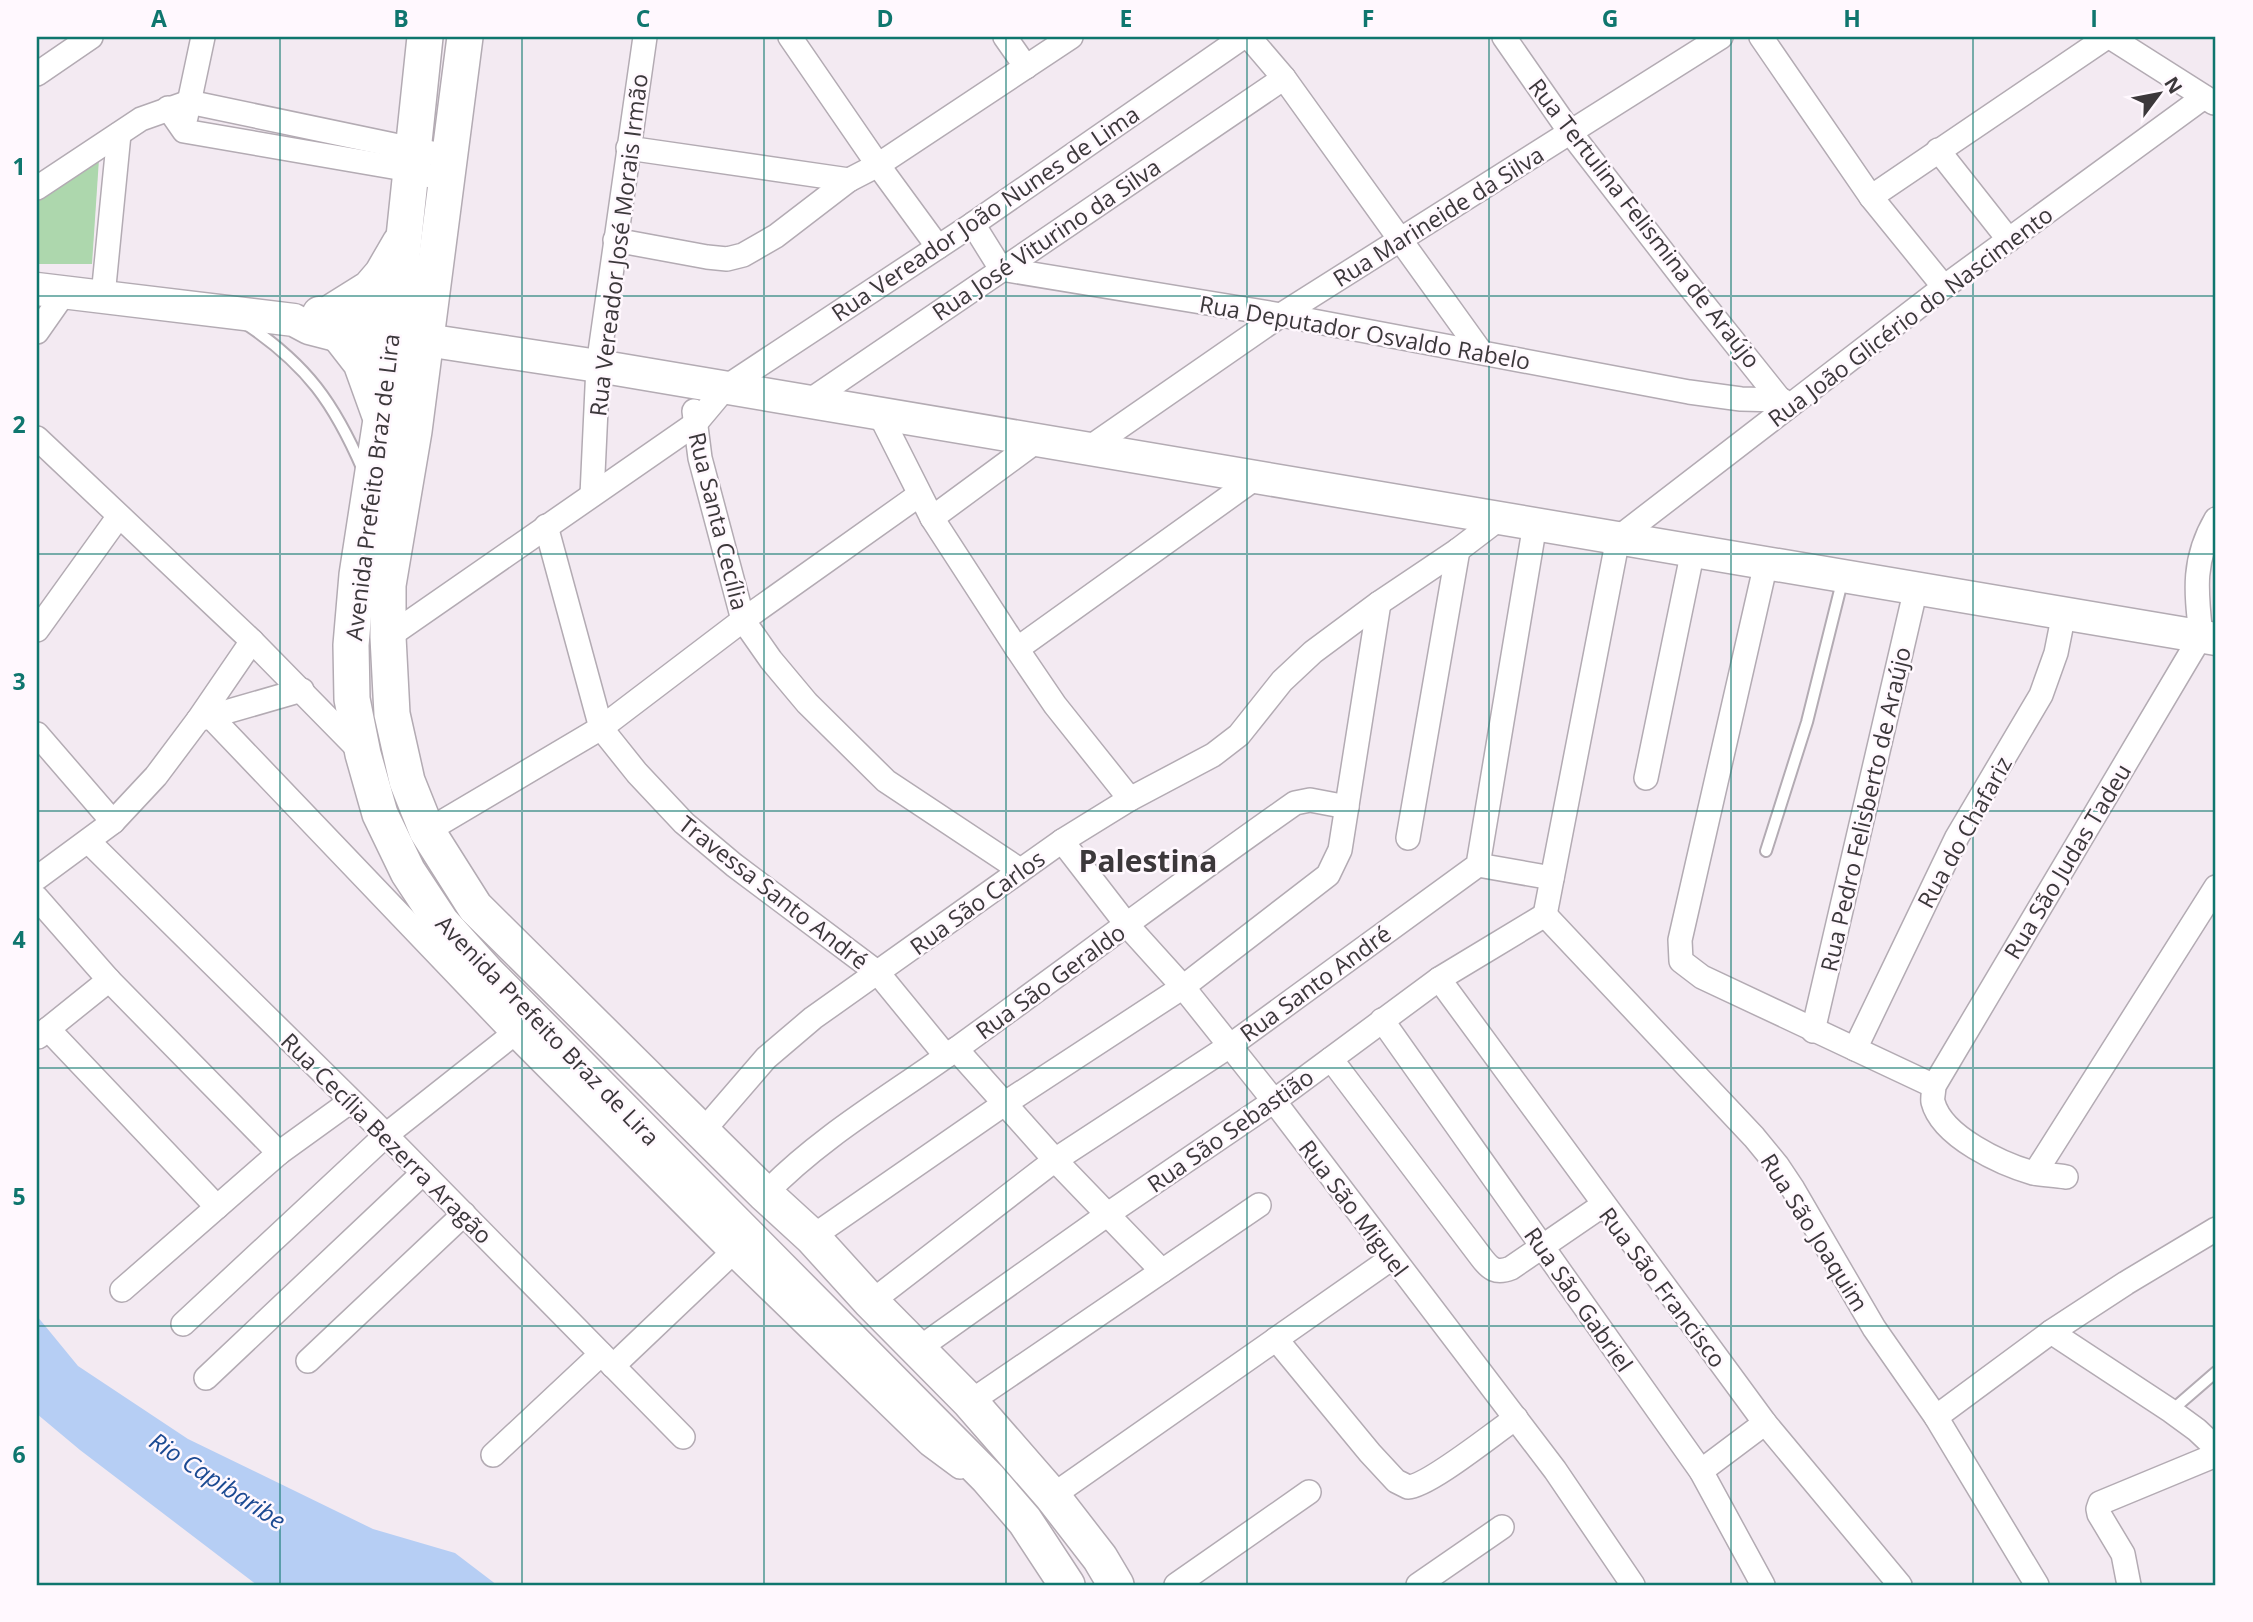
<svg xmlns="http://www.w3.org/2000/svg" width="2253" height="1622" font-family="'Open Sans',sans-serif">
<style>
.green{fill:#add7ad}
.water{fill:#b6cef4}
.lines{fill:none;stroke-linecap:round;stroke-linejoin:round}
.lane-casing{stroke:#b3abb3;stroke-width:14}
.street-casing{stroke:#b3abb3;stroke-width:26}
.secondary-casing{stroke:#b3abb3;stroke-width:35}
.primary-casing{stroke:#b3abb3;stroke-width:38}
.lane{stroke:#fff;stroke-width:10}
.street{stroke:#fff;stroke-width:23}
.secondary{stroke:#fff;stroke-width:32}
.primary{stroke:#fff;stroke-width:35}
.grid{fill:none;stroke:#0f766e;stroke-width:2;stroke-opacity:0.55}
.labels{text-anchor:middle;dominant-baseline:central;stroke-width:5;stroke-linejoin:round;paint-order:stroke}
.street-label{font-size:23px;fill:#3c383b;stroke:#fff8fe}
.water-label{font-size:24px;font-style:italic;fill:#1c4a92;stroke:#fff8fe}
.district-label{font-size:30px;font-weight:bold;fill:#3c383b;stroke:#fff8fe}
.neatline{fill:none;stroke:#0f766e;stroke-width:2.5}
.grid-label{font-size:23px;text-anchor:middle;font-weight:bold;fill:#0f766e}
</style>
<rect width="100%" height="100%" fill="#f3eaf2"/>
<!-- green -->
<path class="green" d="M99,159L92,264H37V200Z"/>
<!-- water -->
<path class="water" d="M37,1316L78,1366L188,1439L373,1529L455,1553L497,1585H257L80,1450L37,1414Z"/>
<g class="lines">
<defs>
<g id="lane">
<path d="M246,324C307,365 334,403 363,470"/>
<path d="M1766,851L1807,722L1843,578"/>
<path d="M2171,1411L2216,1372"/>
</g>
<g id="street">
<path d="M790,37L878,165L938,247"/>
<path d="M1005,37L1026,67"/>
<path d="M1249,37L1284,78L1481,352"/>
<path d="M1504,37L1570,132L1686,282L1786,407"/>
<path d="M1761,37L1871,197L1944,287"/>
<path d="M2110,37L2214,103"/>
<path d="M37,74L91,37"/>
<path d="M168,108L184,131L410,170L448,181"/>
<path d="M186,117L203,37"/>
<path d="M628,148L849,180"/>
<path d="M1938,150L2009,240"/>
<path d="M37,188L141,119L189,102L451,157"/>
<path d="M1871,197L2107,37"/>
<path d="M973,224L1001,269L1281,315L1689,392L1741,399L1782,400"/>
<path d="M615,240L707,257L727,259L743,255L776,236L849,180L878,165L1071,37"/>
<path d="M103,296L119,134"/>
<path d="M37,332L65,292"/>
<path d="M809,401L1284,78"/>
<path d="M694,411L700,458L743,620L771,660L807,703L886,781L1020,870"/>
<path d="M879,413L932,518L1017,649L1055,705L1130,799"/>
<path d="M37,438L252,641L361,752"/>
<path d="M1089,448L1281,315L1721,37"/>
<path d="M592,495L598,366L645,37"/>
<path d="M932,518L1038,440"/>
<path d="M546,526L601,728L637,773L684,823L734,865L878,973L946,1056"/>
<path d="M1766,563L1680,940L1681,961L1702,977L1934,1086"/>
<path d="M37,630L119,516"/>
<path d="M388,637L695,424L726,387L973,224L1243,37"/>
<path d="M1017,649L1257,477"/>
<path d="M211,717L514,1034L732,1253L929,1444L960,1467"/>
<path d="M198,720L252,641"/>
<path d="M37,734L113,822"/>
<path d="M1646,778L1693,550"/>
<path d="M427,831L601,728L743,620L919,495"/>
<path d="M1408,838L1458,550"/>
<path d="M88,841L373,1122L683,1437"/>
<path d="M1062,841L1127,925L1183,987L1274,1101L1555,1470L1633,1585"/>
<path d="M1478,865L1552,878"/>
<path d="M37,878L113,822L156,776L198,720L302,690"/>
<path d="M37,898L109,980L279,1153"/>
<path d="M1545,915L1618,538L1944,287L2204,97"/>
<path d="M1545,915L1754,1137L1777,1165L1793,1189L1874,1328L1936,1417L2037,1585"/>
<path d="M1439,979L1765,1423L1900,1585"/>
<path d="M1382,1020L1701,1471L1763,1585"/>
<path d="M48,1029L217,1207"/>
<path d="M1813,1031L1916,588"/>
<path d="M38,1037L109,980"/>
<path d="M956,1049L1055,1160L1162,1271"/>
<path d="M1855,1049L1957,837L2041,695L2056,653L2064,613"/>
<path d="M1331,1059L1481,1257C1490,1269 1496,1274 1511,1268L1603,1205"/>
<path d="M703,1131L766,1058L813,1018L1062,841L1130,799L1213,755L1239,735L1282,681L1313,652L1379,603L1458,550L1500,518"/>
<path d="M2035,1173L2216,887"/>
<path d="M2066,1177C2055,1175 2043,1175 2033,1173C2002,1164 1942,1137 1933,1102C1932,1098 1934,1091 1934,1086L2201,636C2196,591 2192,560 2216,519"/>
<path d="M765,1194C822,1135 893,1095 959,1047C1071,966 1182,882 1295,803L1310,800L1347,807"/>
<path d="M812,1237L1004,1104L1183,987L1328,875L1340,850L1379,603"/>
<path d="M122,1290L279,1153L351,1101"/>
<path d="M871,1302L1055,1160L1231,1045L1478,865L1535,524"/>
<path d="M183,1324L386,1135L525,1025"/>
<path d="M2051,1332L2171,1411L2197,1430L2216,1448"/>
<path d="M1276,1339L1370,1453L1396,1481L1408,1487C1429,1486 1495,1432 1516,1418"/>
<path d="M918,1349L1108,1214L1274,1101L1439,979L1545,915"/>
<path d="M308,1361L464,1214"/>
<path d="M613,1366L732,1253"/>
<path d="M206,1378L423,1173"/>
<path d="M970,1402L1259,1205"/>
<path d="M1936,1417L2051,1332L2126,1283L2216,1229"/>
<path d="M493,1455L601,1354"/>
<path d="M1701,1471L1765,1423"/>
<path d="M1052,1496L1392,1258"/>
<path d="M1176,1585L1309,1492"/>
<path d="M1418,1585L1502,1527"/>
<path d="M2129,1585L2123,1554L2099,1514L2098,1509L2100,1503L2216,1455"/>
</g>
<g id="secondary">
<path d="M37,289L294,320L309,328L340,336L393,342L426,340L598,366L2216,639"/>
<path d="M319,313L393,319L417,332"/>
</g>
<g id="primary">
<path d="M425,37L393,342L357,575L351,645L352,699L363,754L380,814L408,872L441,922L487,973L988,1478L1025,1521L1067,1585"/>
<path d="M465,37L414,431L388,585V637L392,714L407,781L427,831L475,907L765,1194L812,1237L871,1302L970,1402L1052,1496L1100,1558L1116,1585"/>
<path d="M330,313L370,288L382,274L400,243"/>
<path d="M340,336L361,363L379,413"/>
</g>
</defs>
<!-- lane casing -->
<use href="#lane" class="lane-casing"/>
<!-- street casing -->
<use href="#street" class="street-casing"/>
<!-- secondary casing -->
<use href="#secondary" class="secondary-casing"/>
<!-- primary casing -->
<use href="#primary" class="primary-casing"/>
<!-- lane -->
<use href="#lane" class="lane"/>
<!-- street -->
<use href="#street" class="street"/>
<!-- secondary -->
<use href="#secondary" class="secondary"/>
<!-- primary -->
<use href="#primary" class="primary"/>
</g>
<!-- grid -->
<path class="grid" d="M280,37V1585M522,37V1585M764,37V1585M1006,37V1585M1247,37V1585M1489,37V1585M1731,37V1585M1973,37V1585M37,296H2216M37,554H2216M37,811H2216M37,1068H2216M37,1326H2216"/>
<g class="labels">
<!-- street labels -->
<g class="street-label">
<text transform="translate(985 213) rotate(-34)">Rua Vereador João Nunes de Lima</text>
<text transform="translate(1438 216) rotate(-32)">Rua Marineide da Silva</text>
<text transform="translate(1645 223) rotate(52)">Rua Tertulina Felismina de Araújo</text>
<text transform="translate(1046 239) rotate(-34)">Rua José Viturino da Silva</text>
<text transform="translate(618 245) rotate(-83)">Rua Vereador José Morais Irmão</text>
<text transform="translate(1910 316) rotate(-37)">Rua João Glicério do Nascimento</text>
<text transform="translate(1365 332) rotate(10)">Rua Deputador Osvaldo Rabelo</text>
<text transform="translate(372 487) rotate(-83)">Avenida Prefeito Braz de Lira</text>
<text transform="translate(719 521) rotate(76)">Rua Santa Cecília</text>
<text transform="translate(1865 809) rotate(-77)">Rua Pedro Felisberto de Araújo</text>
<text transform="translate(1964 832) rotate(-61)">Rua do Chafariz</text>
<text transform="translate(2067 861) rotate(-59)">Rua São Judas Tadeu</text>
<text transform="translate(774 892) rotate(38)">Travessa Santo André</text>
<text transform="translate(977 902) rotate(-36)">Rua São Carlos</text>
<text transform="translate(1050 981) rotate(-36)">Rua São Geraldo</text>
<text transform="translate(1315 983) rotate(-36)">Rua Santo André</text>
<text transform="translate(548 1030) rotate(46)">Avenida Prefeito Braz de Lira</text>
<text transform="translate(1230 1130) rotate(-35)">Rua São Sebastião</text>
<text transform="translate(387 1138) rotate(45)">Rua Cecília Bezerra Aragão</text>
<text transform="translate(1354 1208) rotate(53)">Rua São Miguel</text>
<text transform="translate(1815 1232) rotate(58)">Rua São Joaquim</text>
<text transform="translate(1663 1287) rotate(53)">Rua São Francisco</text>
<text transform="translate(1579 1299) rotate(55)">Rua São Gabriel</text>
</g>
<!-- water labels -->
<g class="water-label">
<text transform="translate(218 1480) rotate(33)">Rio Capibaribe</text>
</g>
<!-- district labels -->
<g class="district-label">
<text x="1148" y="860">Palestina</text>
</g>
</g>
<!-- border -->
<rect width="2253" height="1622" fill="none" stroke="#fff8fe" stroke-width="77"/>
<!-- north arrow -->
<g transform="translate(2159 94) rotate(58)" stroke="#fff8fe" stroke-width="5" paint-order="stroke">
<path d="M0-5L12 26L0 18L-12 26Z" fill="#3c383b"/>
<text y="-10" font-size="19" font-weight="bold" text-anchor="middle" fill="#3c383b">N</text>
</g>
<rect x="38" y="38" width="2176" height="1546" class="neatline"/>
<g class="grid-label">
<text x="159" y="27">A</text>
<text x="401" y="27">B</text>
<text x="643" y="27">C</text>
<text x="885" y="27">D</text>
<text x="1126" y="27">E</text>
<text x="1368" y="27">F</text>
<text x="1610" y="27">G</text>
<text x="1852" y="27">H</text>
<text x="2094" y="27">I</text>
<text x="19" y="175">1</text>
<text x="19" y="433">2</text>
<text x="19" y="690">3</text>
<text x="19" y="948">4</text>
<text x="19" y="1205">5</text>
<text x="19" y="1463">6</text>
</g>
</svg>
